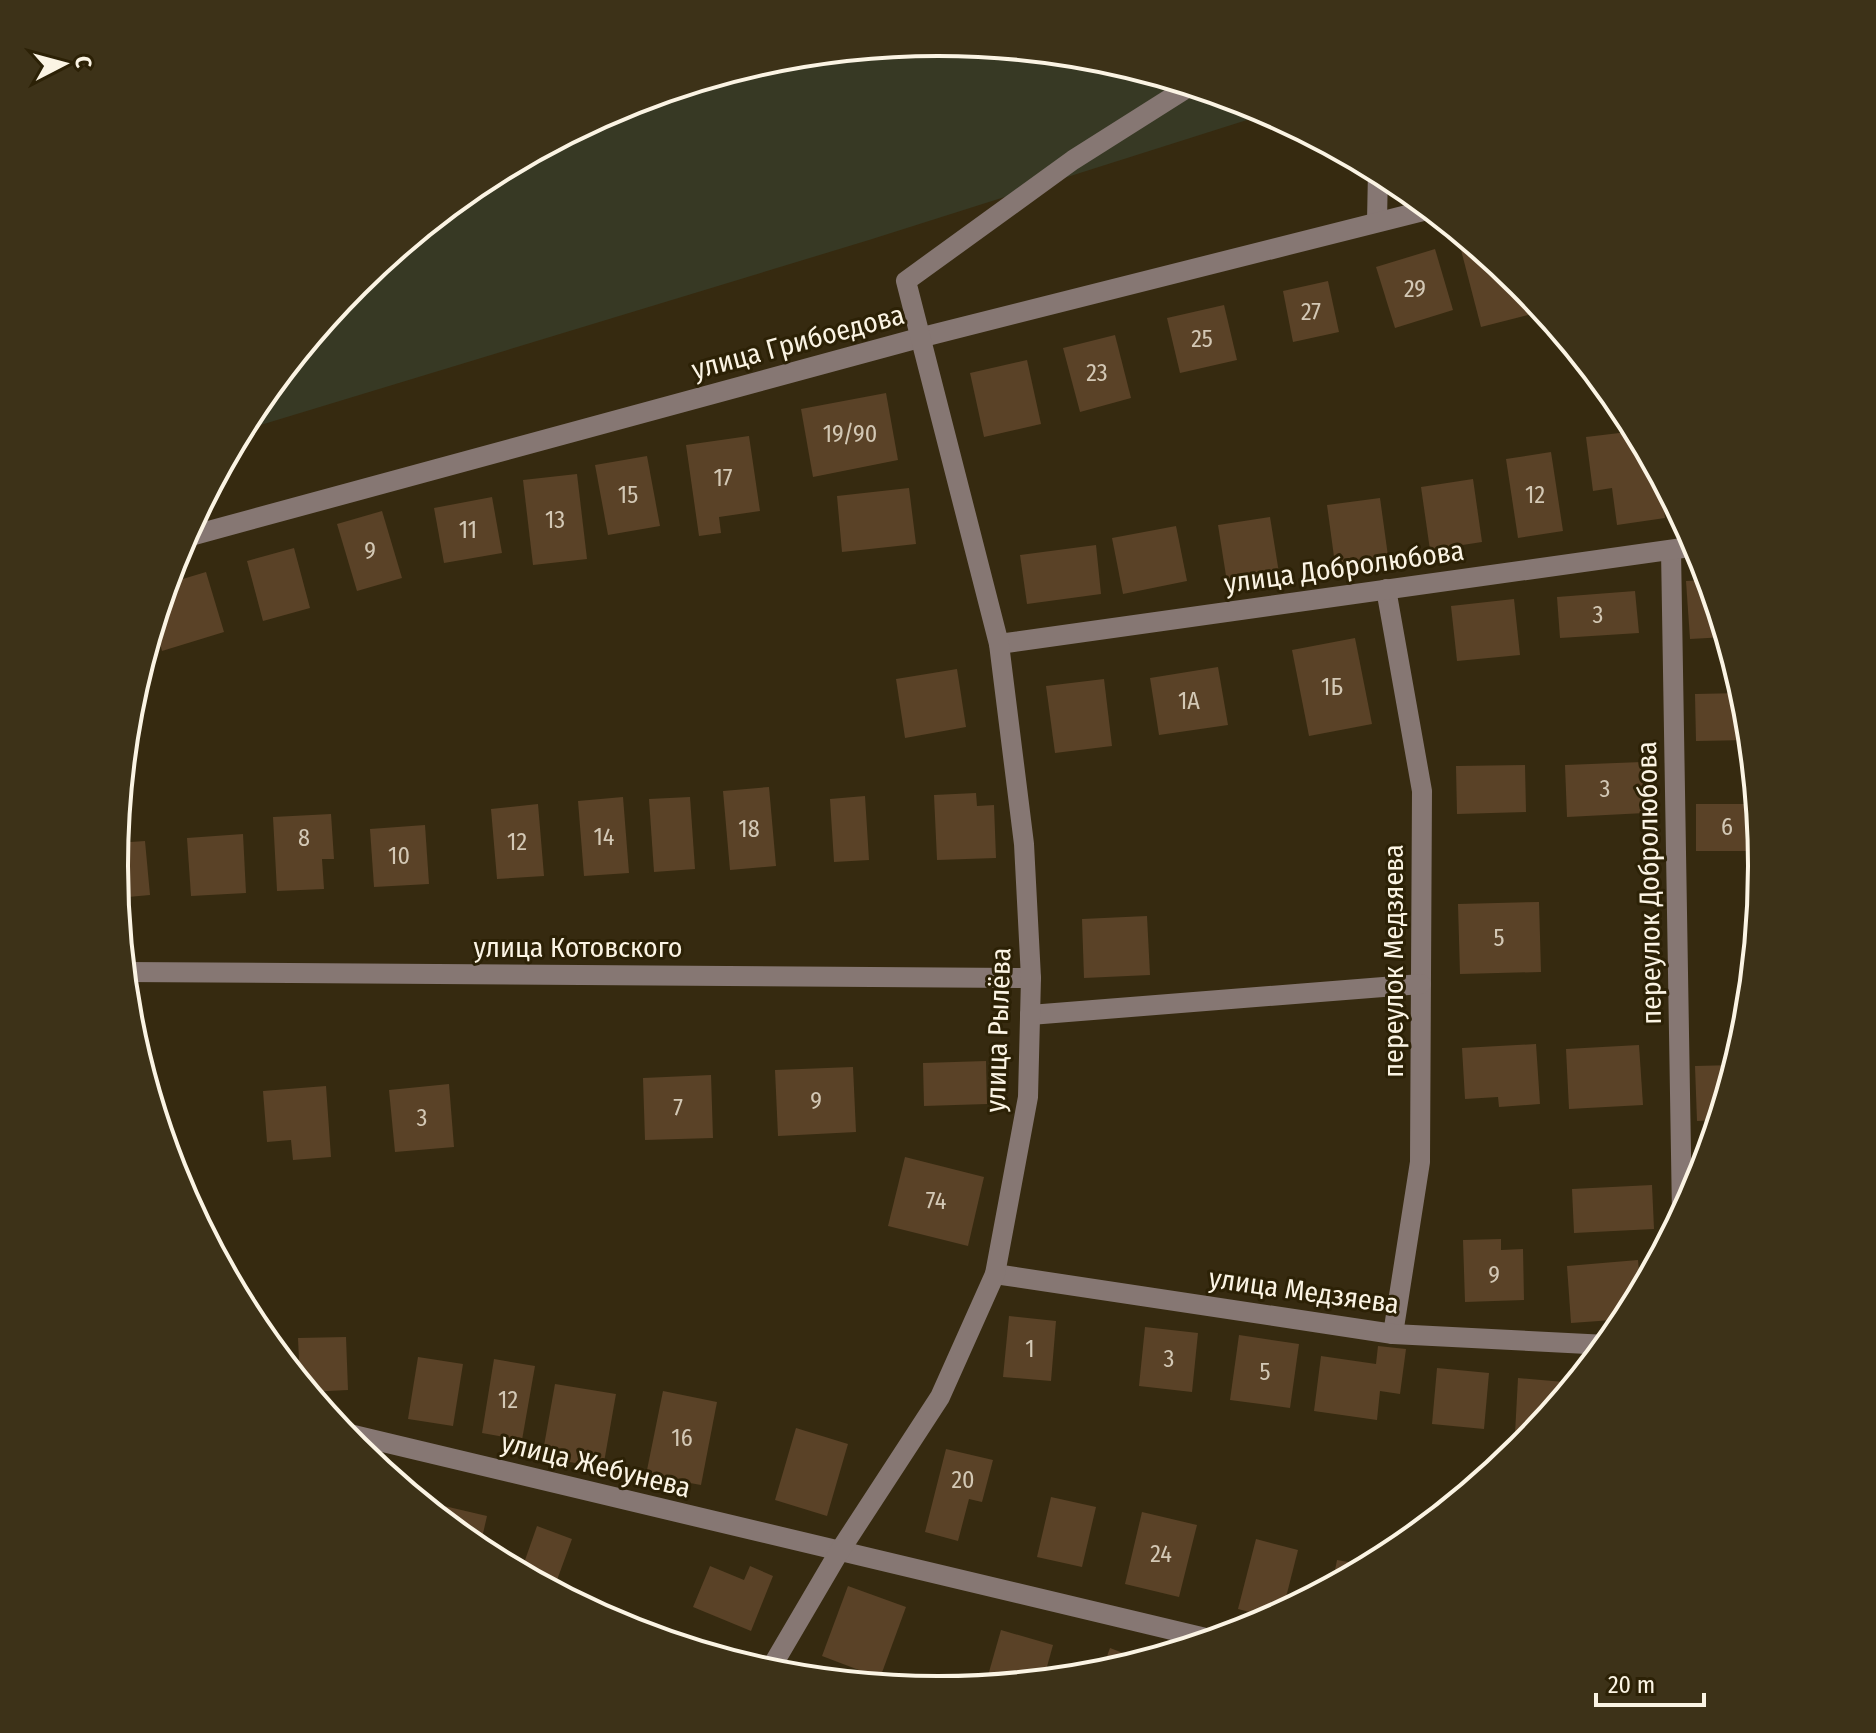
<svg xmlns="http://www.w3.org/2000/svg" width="1876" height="1733" font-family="'Fira Sans Condensed',sans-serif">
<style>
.green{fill:#373924}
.building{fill:#5a4227}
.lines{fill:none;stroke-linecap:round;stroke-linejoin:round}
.minor{stroke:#867773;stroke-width:20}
.labels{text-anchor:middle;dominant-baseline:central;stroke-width:6;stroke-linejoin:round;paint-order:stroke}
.number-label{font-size:24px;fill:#d3c8b5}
.street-label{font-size:28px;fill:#fbf4e4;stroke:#2c2106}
.rim{fill:none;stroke:#fbf4e4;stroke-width:4}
</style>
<rect width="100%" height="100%" fill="#362a10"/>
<!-- green -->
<path class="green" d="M938,42L1099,58L1254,105L1269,113L869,240L241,431L253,408L355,283L480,181L623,105L778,58Z"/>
<!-- building -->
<g class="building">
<path d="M1471,243L1521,284L1532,297L1536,313L1481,327L1460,246Z"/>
<path d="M1435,249L1453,310L1395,328L1376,267Z"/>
<path d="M1328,281L1339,332L1293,342L1283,291Z"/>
<path d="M1224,305L1237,360L1180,373L1167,318Z"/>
<path d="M1115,335L1131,398L1080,412L1063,348Z"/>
<path d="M1027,360L1041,424L984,437L970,373Z"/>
<path d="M886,393L898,460L813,477L801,409Z"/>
<path d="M1636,431L1660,476L1665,518L1617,525L1612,488L1593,491L1586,437Z"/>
<path d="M749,436L760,511L719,517L721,533L699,536L686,445Z"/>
<path d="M1551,452L1563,531L1518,538L1506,459Z"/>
<path d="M647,456L660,526L608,535L595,465Z"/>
<path d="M577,474L587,559L533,565L523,480Z"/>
<path d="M1473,479L1482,542L1430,550L1421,487Z"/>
<path d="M909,488L916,544L842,552L837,496Z"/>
<path d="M492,497L502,553L444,563L434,508Z"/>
<path d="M1380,498L1388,556L1335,564L1327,505Z"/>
<path d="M382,511L402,578L357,591L337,524Z"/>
<path d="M1270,517L1279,573L1227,582L1218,525Z"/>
<path d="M1176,526L1187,581L1123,594L1112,538Z"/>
<path d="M1096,545L1101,594L1027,604L1020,555Z"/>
<path d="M294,548L310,608L263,621L247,561Z"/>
<path d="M206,572L224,632L162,651L154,624L166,584Z"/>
<path d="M1708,580L1726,637L1690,639L1686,581Z"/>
<path d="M1635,591L1639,633L1560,638L1557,597Z"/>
<path d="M1514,599L1520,655L1457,661L1451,606Z"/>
<path d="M1355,638L1372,724L1309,736L1292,650Z"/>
<path d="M1218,667L1228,725L1159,735L1150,678Z"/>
<path d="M957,669L966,727L905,738L896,679Z"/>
<path d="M1104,679L1112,746L1055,753L1046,686Z"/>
<path d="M1743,693L1750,740L1696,741L1695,694Z"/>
<path d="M1642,762L1645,813L1567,817L1565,765Z"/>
<path d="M1525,765L1526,812L1457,814L1456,766Z"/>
<path d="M769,787L776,866L730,870L723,791Z"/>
<path d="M976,793L977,806L994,805L996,858L937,860L934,795Z"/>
<path d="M865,796L869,860L834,862L830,799Z"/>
<path d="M623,797L629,873L584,876L578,801Z"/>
<path d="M690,797L695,869L654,872L649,799Z"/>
<path d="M538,804L544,876L497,879L491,809Z"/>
<path d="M1696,804H1756L1761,851H1696Z"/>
<path d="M331,814L334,859H322L324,889L277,891L273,817Z"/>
<path d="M425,825L429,884L374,887L370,829Z"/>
<path d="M243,834L246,893L191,896L187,838Z"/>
<path d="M145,841L150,895L117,898L116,843Z"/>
<path d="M1539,902L1541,972L1460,974L1458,904Z"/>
<path d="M1147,916L1150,975L1084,978L1082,919Z"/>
<path d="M1536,1044L1540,1104L1499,1107L1498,1097L1465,1099L1462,1048Z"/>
<path d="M1639,1045L1643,1105L1569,1109L1566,1049Z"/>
<path d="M986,1061L987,1104L924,1106L923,1063Z"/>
<path d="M1735,1065L1718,1120L1697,1121L1695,1066Z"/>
<path d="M853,1067L856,1132L778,1136L775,1070Z"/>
<path d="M711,1075L713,1138L645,1140L643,1078Z"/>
<path d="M449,1084L454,1147L395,1152L389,1090Z"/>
<path d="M326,1086L331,1157L293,1160L291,1140L267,1142L263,1091Z"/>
<path d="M905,1157L984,1177L968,1246L888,1226Z"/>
<path d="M1695,1161H1706L1693,1194Z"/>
<path d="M1652,1185L1654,1229L1574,1233L1572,1189Z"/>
<path d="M1501,1239V1250L1523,1249L1524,1300L1465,1302L1463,1240Z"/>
<path d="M1638,1260L1641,1292L1627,1319L1571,1323L1567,1266Z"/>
<path d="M1009,1316L1056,1321L1051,1381L1003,1377Z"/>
<path d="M1145,1327L1198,1333L1192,1392L1139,1386Z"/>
<path d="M256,1329L276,1334L273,1349L265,1340Z"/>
<path d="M1239,1335L1299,1344L1290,1408L1230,1400Z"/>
<path d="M346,1337L348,1390L308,1392L300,1382L298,1338Z"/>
<path d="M1378,1346L1406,1349L1400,1394L1380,1391L1377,1420L1314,1411L1321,1356L1376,1364Z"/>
<path d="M418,1357L463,1364L453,1426L408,1419Z"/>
<path d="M494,1359L535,1366L522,1440L482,1433Z"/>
<path d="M1437,1368L1489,1373L1484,1429L1432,1424Z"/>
<path d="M1518,1378L1576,1383L1533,1435L1515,1434Z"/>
<path d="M555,1384L616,1394L603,1468L542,1457Z"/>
<path d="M663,1391L717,1402L701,1485L646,1475Z"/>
<path d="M796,1428L848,1444L827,1516L775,1500Z"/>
<path d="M946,1449L993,1460L982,1502L969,1499L958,1541L925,1532Z"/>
<path d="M1051,1497L1096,1507L1082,1567L1037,1557Z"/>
<path d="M440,1505L487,1516L479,1551L437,1517Z"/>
<path d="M1142,1512L1197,1525L1179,1597L1125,1584Z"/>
<path d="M537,1526L572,1539L553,1591L506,1566L509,1557L524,1563Z"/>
<path d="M1256,1539L1298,1550L1282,1613L1272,1618L1238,1609Z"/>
<path d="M1337,1560L1371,1566L1332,1586Z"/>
<path d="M710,1566L744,1580L750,1566L773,1576L751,1631L693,1607Z"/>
<path d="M848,1586L906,1607L880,1678L822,1656Z"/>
<path d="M654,1628L723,1648L720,1658L652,1637Z"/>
<path d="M1001,1630L1053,1645L1043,1681L985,1686Z"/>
<path d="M1110,1648L1144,1661L1100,1675Z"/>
</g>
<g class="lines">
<!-- minor -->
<g class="minor">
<path d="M1377,221L1378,171"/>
<path d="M183,538L919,338L1431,209"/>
<path d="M1671,550L1682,1214"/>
<path d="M1386,589L1422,791L1420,1162L1393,1334"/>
<path d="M999,644L1697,546"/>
<path d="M124,972L1031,978"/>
<path d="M1030,1015L1421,984"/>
<path d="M995,1274L1393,1334L1607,1345"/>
<path d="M341,1432L1214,1640"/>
<path d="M768,1673L839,1552L940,1397L995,1274L1028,1097L1031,978L1024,844L999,644L906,281L1073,160L1190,86"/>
</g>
</g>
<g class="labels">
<!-- number labels -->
<g class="number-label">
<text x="1415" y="289">29</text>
<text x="1311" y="312">27</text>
<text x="1202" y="339">25</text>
<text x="1097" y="373">23</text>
<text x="850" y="434">19/90</text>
<text x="723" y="478">17</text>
<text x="628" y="495">15</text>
<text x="1535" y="495">12</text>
<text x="555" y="520">13</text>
<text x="468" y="530">11</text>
<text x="370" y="551">9</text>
<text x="1598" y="615">3</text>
<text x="1332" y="687">1Б</text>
<text x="1189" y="701">1А</text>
<text x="1605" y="789">3</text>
<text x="1727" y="827">6</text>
<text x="749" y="829">18</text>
<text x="604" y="837">14</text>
<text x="304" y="838">8</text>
<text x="517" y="842">12</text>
<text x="399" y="856">10</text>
<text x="1499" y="938">5</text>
<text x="816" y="1101">9</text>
<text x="678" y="1108">7</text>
<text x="422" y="1118">3</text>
<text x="936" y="1201">74</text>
<text x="1494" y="1275">9</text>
<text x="1030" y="1349">1</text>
<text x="1169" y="1359">3</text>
<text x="1265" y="1372">5</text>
<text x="508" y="1400">12</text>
<text x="682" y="1438">16</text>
<text x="963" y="1480">20</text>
<text x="1161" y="1554">24</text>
</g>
<!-- street labels -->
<g class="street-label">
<text transform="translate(798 342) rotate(-15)">улица Грибоедова</text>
<text transform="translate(1344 567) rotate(-8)">улица Добролюбова</text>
<text transform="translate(1649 883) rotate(-91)">переулок Добролюбова</text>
<text x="578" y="947">улица Котовского</text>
<text transform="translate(1393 961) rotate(-90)">переулок Медзяева</text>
<text transform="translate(998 1030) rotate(-88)">улица Рылёва</text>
<text transform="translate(1304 1291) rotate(8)">улица Медзяева</text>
<text transform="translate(596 1465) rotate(14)">улица Жебунева</text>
</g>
</g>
<!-- crop -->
<path d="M0 0H1876V1733H0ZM128 866a810 810 0 1 1 1620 0a810 810 0 1 1-1620 0Z" fill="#3d3218" fill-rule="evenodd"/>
<path class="rim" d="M128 866a810 810 0 1 1 1620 0a810 810 0 1 1-1620 0Z"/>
<!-- north arrow -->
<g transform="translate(64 64) rotate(84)" stroke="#2c2106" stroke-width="6" paint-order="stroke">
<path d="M0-6L14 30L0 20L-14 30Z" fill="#fbf4e4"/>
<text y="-12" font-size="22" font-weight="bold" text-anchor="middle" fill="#fbf4e4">С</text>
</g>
<!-- scale -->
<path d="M1596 1693v12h108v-12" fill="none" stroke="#fbf4e4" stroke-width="4"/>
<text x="1608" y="1693" font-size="24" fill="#fbf4e4" stroke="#2c2106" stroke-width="6" paint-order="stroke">20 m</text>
</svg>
